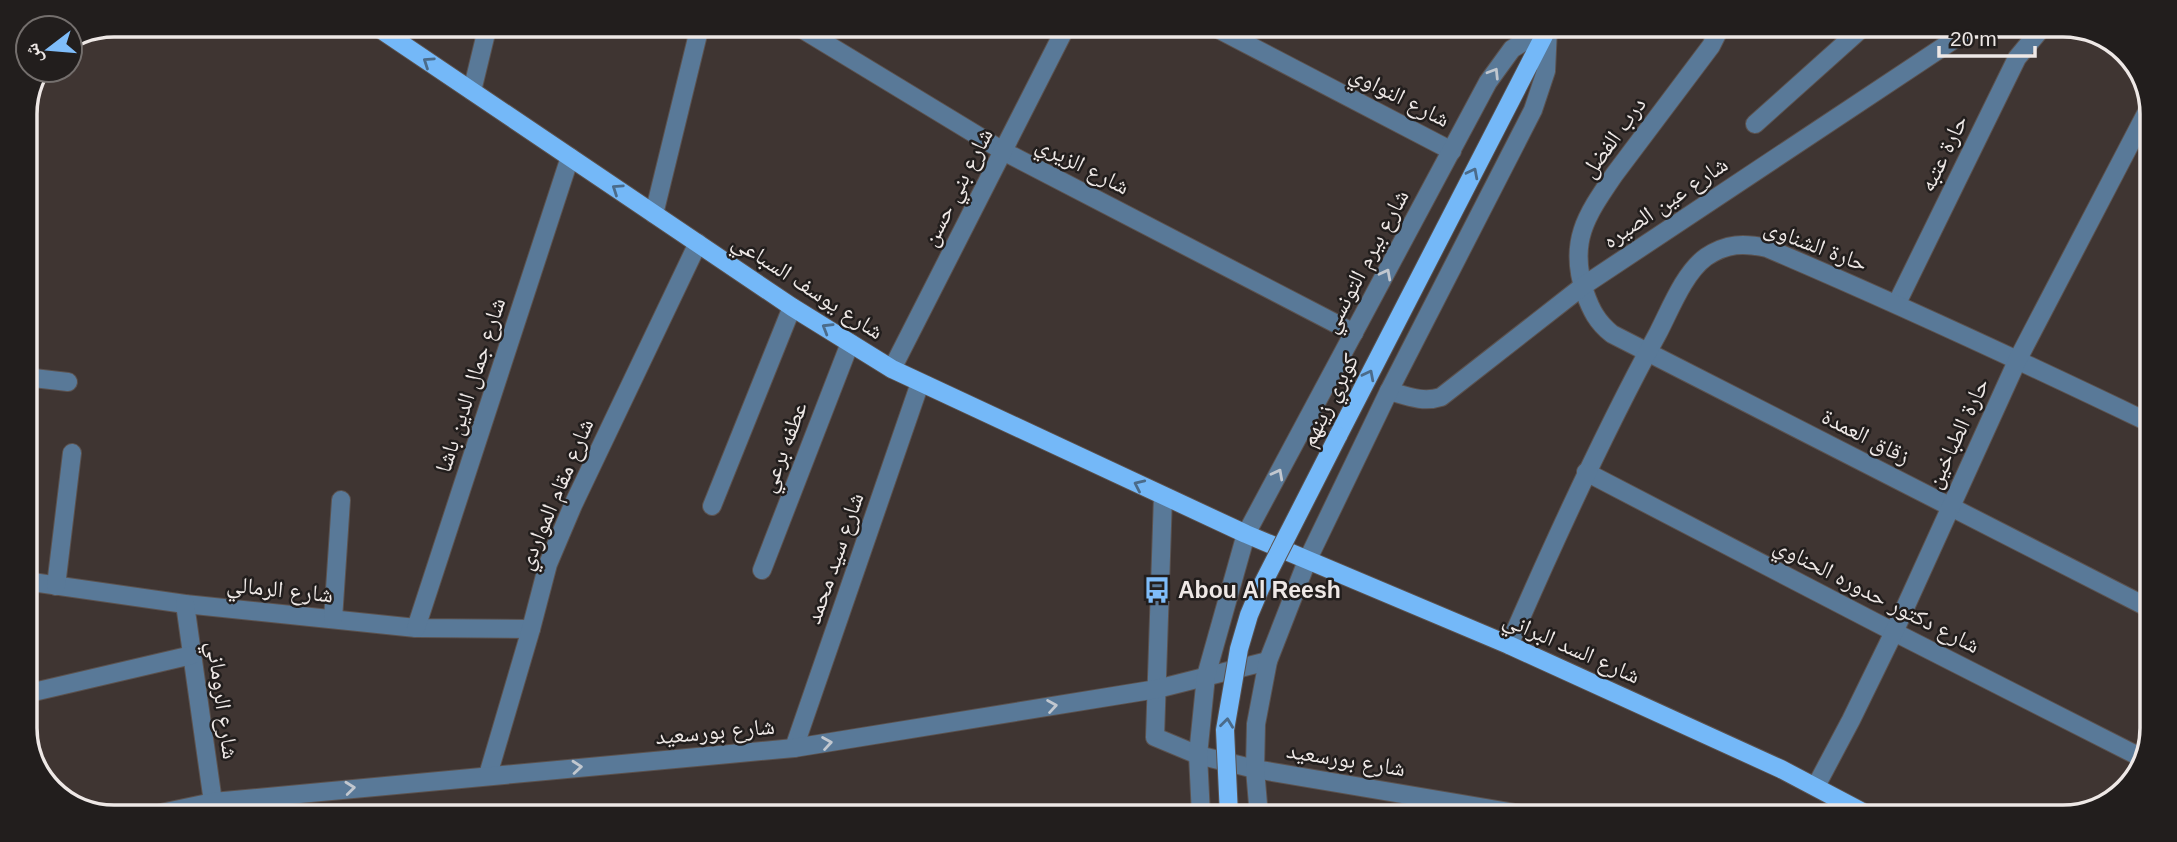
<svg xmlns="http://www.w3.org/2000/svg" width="2177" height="842" font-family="Helvetica,'Noto Naskh Arabic',sans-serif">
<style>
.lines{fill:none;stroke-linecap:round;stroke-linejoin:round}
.minor-casing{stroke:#5b524f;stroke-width:20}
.major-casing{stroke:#5b524f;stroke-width:20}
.minor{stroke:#597998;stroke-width:18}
.major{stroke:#74b8f8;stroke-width:18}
.major-bridge-casing{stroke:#5b524f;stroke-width:20;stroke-linecap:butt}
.major-bridge{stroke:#74b8f8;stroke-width:18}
.oneway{stroke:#4b6b8a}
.oneway2{stroke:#c1c7cf}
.labels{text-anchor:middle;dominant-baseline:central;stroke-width:5;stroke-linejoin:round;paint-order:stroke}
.street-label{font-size:23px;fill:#eee8e6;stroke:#221e1d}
.poi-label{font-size:23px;font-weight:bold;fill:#eee8e6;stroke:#221e1d;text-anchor:start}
.rim{fill:none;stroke:#eee8e6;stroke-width:3.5}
</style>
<rect width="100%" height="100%" fill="#3f3532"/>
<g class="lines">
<defs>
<g id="minor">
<path d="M797,26L1003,151L1354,333"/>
<path d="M1214,27L1452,151"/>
<path d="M1720,28L1711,46L1614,175C1586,216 1568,242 1585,293C1591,310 1597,322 1612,334L2149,608"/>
<path d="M472,91L488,25"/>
<path d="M1755,124L1861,29"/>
<path d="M654,214L700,26"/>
<path d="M1897,303L2017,58L2041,29"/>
<path d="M892,369L1066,27"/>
<path d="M25,377L68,382"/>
<path d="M1389,391C1407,396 1423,403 1441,397L1583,286L1970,29"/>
<path d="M1586,472L1894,632L2146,760"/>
<path d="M1163,496L1155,737L1198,755L1255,769L1532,816"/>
<path d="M712,506L792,307"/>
<path d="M762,570L850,343"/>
<path d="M25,581L185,604L416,628L531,629"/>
<path d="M56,586L72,453"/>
<path d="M185,604L213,802"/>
<path d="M333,619L341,500"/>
<path d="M416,628L570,157"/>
<path d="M1509,645C1555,539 1603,434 1658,333C1670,310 1684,273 1706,257C1727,243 1744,243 1767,248C1896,303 2023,362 2150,423"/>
<path d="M25,694L192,655"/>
<path d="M794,748L920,383"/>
<path d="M488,775L531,629L548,564L573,505L698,243"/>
<path d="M1816,786L1851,720L1894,632L2018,359L2151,104"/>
<path d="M161,813L213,802L794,748L1157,689L1268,661"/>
<path d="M1201,815L1198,755L1206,676L1246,534L1488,82L1512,49L1546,28"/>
<path d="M1259,816L1255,769L1256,724L1268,661L1307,561L1389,391L1533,110L1546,71L1548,28"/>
</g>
<g id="major">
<path d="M374,25L792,307L892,369L1246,534L1509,645L1781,769L1872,817"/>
<path d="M1338,436L1548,28"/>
</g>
</defs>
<!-- minor casing -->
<use href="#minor" class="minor-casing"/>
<!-- major casing -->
<use href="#major" class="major-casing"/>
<!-- minor -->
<use href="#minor" class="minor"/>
<!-- major -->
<use href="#major" class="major"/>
<defs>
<path id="major-bridge" d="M1229,815L1225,730L1239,649L1249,615L1260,589L1338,436"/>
</defs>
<!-- major-bridge casing -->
<use href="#major-bridge" class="major-bridge-casing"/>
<!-- major-bridge -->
<use href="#major-bridge" class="major-bridge"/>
</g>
<!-- one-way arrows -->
<defs><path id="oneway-chevron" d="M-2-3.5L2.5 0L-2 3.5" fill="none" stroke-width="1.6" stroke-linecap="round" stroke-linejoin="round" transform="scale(1.75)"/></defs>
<g class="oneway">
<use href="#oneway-chevron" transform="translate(428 62) rotate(-146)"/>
<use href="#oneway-chevron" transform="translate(1473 173) rotate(-63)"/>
<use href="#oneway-chevron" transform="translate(617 189) rotate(-146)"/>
<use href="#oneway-chevron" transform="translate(827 328) rotate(-149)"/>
<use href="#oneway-chevron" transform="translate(1369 375) rotate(-63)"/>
<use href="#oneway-chevron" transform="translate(1139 485) rotate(-155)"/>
<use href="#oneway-chevron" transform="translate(1227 723) rotate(-83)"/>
</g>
<g class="oneway2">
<use href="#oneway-chevron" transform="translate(1494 73) rotate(-58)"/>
<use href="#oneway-chevron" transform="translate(1386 274) rotate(-62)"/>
<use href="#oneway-chevron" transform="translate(1278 474) rotate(-62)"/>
<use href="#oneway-chevron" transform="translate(1052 706) rotate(-9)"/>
<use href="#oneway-chevron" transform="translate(827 743) rotate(-9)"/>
<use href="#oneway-chevron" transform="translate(577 767) rotate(-5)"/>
<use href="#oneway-chevron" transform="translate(350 788) rotate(-6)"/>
</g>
<!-- icons -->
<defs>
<symbol id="bus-bare" viewBox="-9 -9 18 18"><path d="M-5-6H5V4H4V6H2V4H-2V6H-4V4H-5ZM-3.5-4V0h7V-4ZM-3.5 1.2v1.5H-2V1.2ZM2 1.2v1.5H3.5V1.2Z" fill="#7fbdfa" stroke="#221e1d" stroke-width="2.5" paint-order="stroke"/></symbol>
</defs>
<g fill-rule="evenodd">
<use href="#bus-bare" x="1138" y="571" width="38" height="38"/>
</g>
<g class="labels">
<!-- street labels -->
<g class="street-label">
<text transform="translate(1400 96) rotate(27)">شارع النواوي</text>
<text transform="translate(1613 137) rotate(-54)">درب الفضل</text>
<text transform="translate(1943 153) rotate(-64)">حارة عتبه</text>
<text transform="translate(1083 165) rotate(27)">شارع الزيري</text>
<text transform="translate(957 187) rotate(-63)">شارع بني حسن</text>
<text transform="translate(1665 202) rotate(-34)">شارع عين الصيره</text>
<text transform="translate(1816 245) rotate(21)">حارة الشناوى</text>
<text transform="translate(1365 261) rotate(-62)">شارع بيرم التونسي</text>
<text transform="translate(808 286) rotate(33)">شارع يوسف السباعي</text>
<text transform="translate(470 385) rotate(-72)">شارع جمال الدين باشا</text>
<text transform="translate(1329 400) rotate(-63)">كوبري زينهم</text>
<text transform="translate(1957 433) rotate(-65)">حارة الطباخين</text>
<text transform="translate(1866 436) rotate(27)">زقاق العمدة</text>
<text transform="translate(783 447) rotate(-69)">عطفه برعي</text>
<text transform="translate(555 494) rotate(-67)">شارع مقام المواردي</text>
<text transform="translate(834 558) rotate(-71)">شارع سيد محمد</text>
<text transform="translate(280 589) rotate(6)">شارع الرمالي</text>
<text transform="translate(1877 595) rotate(27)">شارع دكتور حدوره الحناوي</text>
<text transform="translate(1572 647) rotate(24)">شارع السد البراني</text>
<text transform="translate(223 700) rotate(82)">شارع الروماني</text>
<text transform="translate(715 731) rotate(-5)">شارع بورسعيد</text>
<text transform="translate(1346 759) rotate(9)">شارع بورسعيد</text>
</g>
<!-- poi labels -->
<g class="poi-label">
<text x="1178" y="590">Abou Al Reesh</text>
</g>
</g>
<!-- crop -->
<path d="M0 0H2177V842H0ZM114 37H2063A77 77 0 0 1 2140 114V728A77 77 0 0 1 2063 805H114A77 77 0 0 1 37 728V114A77 77 0 0 1 114 37Z" fill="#221e1d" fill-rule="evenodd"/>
<path class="rim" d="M114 37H2063A77 77 0 0 1 2140 114V728A77 77 0 0 1 2063 805H114A77 77 0 0 1 37 728V114A77 77 0 0 1 114 37Z"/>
<!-- north arrow -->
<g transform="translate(49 49) rotate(254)"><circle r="33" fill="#221e1d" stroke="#746f6d" stroke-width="2"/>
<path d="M0-5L12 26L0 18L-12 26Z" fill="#7fbdfa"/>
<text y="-10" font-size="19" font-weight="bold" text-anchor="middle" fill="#eee8e6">ش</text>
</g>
<!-- scale -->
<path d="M1939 46v10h96v-10" fill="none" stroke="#eee8e6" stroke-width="3.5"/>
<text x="1950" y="46" font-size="21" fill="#eee8e6" stroke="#221e1d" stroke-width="5" paint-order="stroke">20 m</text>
</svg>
